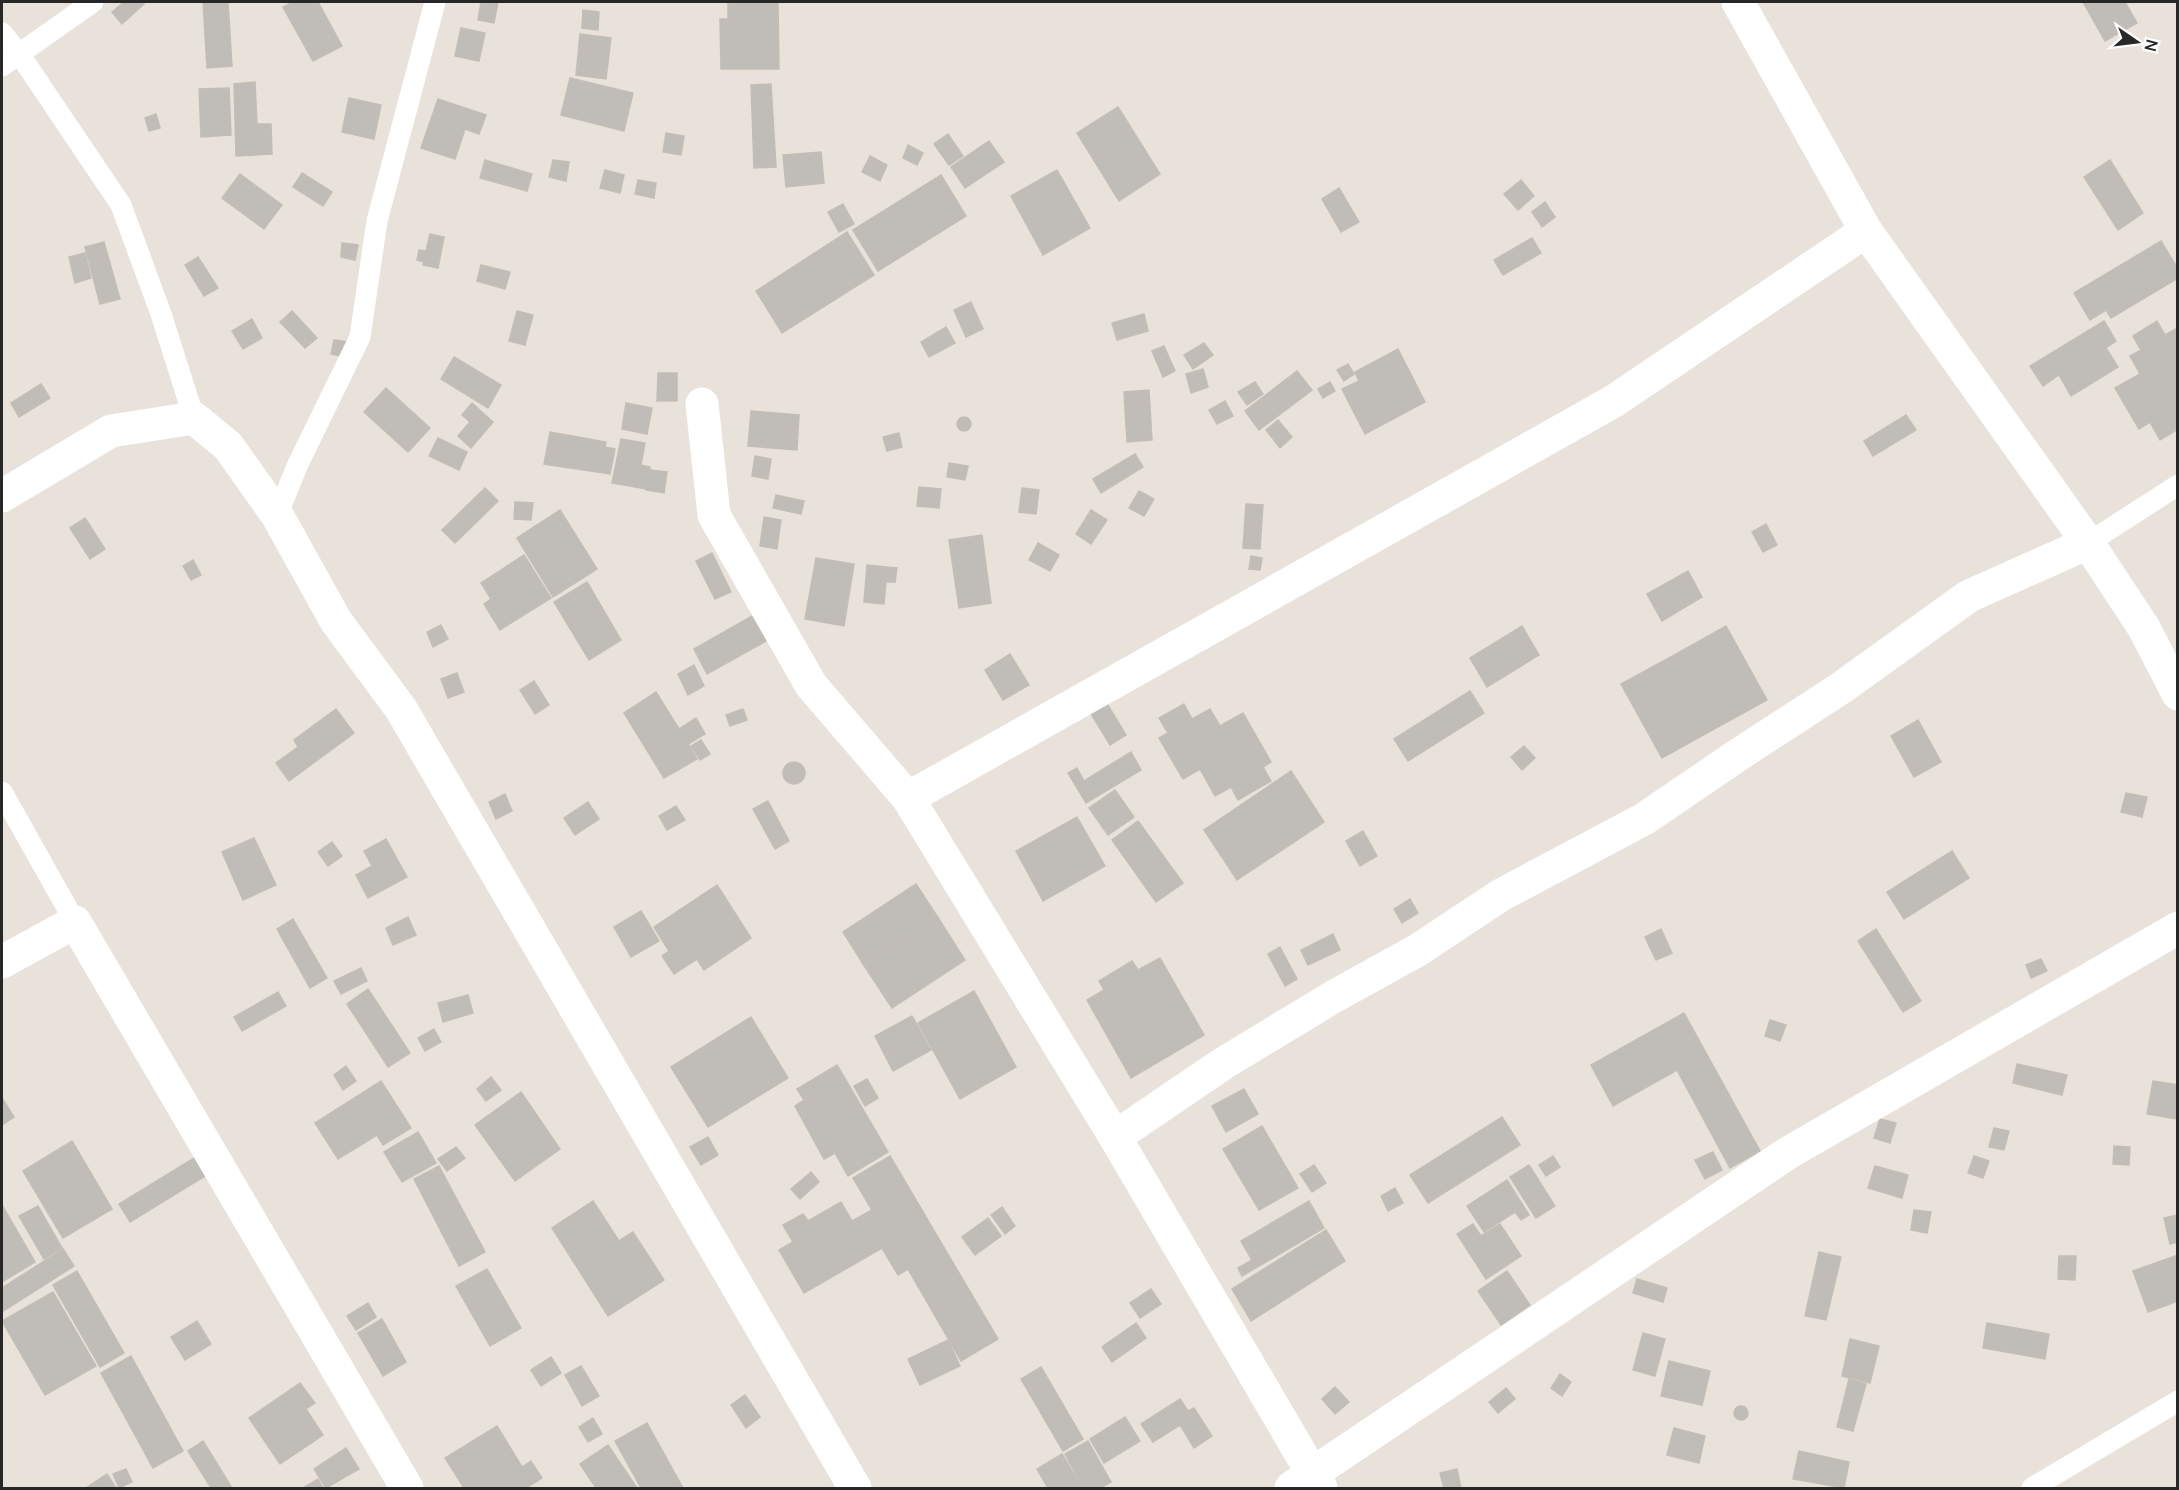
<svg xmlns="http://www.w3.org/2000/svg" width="2179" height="1490" font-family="Manrope,sans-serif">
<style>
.building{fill:#c0bcb7;stroke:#c3beb5;stroke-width:1.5}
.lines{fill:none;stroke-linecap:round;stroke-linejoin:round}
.service{stroke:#fff;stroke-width:21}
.minor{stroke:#fff;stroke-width:33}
</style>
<rect width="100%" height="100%" fill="#e8e2db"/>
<!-- building -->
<g class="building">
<path d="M124,2H142L144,4L122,24L112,12Z"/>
<path d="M203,2H228L232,66L207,68Z"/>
<path d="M293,2H318L342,46L313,61L283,7Z"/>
<path d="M481,2H498L494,23L478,20Z"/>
<path d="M728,2H778L779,69H721L720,19H728Z"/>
<path d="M2083,2H2125L2137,23L2105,41Z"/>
<path d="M583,10L599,12L598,30L582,28Z"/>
<path d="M461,28L485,33L479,61L455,56Z"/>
<path d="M580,34L611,38L606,79L576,75Z"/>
<path d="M570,78L633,93L624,131L561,115Z"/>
<path d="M255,82L257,124H271L272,154L236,156L234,84Z"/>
<path d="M771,84L776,167L754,168L751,85Z"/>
<path d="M229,88L231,135L201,137L199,89Z"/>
<path d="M349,98L381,105L374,139L342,132Z"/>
<path d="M438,99L486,115L479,134L465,129L455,159L421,148Z"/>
<path d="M1118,107L1160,174L1119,201L1077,133Z"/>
<path d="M156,114L160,128L149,131L145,118Z"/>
<path d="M666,133L684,136L681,155L663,152Z"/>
<path d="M948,134L963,156L949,165L934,144Z"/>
<path d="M989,141L1004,162L965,188L951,167Z"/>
<path d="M908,145L923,153L917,165L903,158Z"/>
<path d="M821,152L824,183L786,187L783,155Z"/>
<path d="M870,156L887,165L880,181L862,172Z"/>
<path d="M485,160L532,174L527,191L480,178Z"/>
<path d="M553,160L569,162L566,181L549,177Z"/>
<path d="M2110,160L2143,213L2118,230L2084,177Z"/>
<path d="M605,170L624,175L620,193L600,188Z"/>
<path d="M1057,170L1090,228L1043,255L1011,196Z"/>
<path d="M302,173L332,192L323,206L293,187Z"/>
<path d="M240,174L282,205L264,229L222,198Z"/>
<path d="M941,175L966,216L878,271L853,230Z"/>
<path d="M638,180L656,183L654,198L635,194Z"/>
<path d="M1521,180L1534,196L1518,210L1504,194Z"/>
<path d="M1339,188L1359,222L1341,232L1322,199Z"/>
<path d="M1545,202L1555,217L1542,227L1532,212Z"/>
<path d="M843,204L854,224L839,232L828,212Z"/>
<path d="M847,232L874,275L782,333L756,291Z"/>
<path d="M430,234L444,237L438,268L423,265L424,262L417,260L419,250L426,251Z"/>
<path d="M1532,238L1541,253L1503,275L1494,260Z"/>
<path d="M2161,241L2178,269V278L2111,318L2106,310L2090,320L2074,293Z"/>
<path d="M104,242L120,299L100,304L85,247Z"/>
<path d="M342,243L358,245L355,260L341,257Z"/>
<path d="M85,253L91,278L75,283L69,257Z"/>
<path d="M198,257L218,288L204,296L185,265Z"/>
<path d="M481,265L510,272L505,289L477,281Z"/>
<path d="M971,302L983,329L966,337L954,310Z"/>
<path d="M292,311L317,338L305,348L280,322Z"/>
<path d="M517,311L533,315L525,345L509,341Z"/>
<path d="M1144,314L1148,331L1117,340L1112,323Z"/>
<path d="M252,319L262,338L243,349L232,331Z"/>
<path d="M2104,321L2116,341L2106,348L2118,367L2071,396L2059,375L2043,386L2030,366Z"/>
<path d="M2157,321L2165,335L2178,328V406L2175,407L2178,412V429L2160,440L2150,422L2139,429L2115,388L2140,374L2130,356L2141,350L2133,336Z"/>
<path d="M946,327L955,343L929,357L921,342Z"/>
<path d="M334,340L348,342L345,357L331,354Z"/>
<path d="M1204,343L1213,355L1193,369L1184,355Z"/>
<path d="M1164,346L1175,371L1163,377L1152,351Z"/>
<path d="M1398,349L1425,402L1365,434L1342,389L1359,381L1355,372Z"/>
<path d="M454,357L501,385L488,408L441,379Z"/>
<path d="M1348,364L1354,374L1344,381L1337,370Z"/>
<path d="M1203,369L1208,387L1191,393L1186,374Z"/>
<path d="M1297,371L1312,390L1259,430L1245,411Z"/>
<path d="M658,373H677V401H657Z"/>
<path d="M1255,382L1263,394L1247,405L1238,392Z"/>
<path d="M1330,382L1335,391L1323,398L1318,389Z"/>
<path d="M41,384L50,398L19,417L11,403Z"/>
<path d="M386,388L430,428L408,452L364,412Z"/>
<path d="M1149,390L1152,440L1127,442L1124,392Z"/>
<path d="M1225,401L1233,416L1217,424L1209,410Z"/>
<path d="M472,403L493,422L471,448L458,436L470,422L462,415Z"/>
<path d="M626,403L652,408L647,434L622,429Z"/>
<path d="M751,411L799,415L797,450L748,446Z"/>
<path d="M1906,415L1916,430L1873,456L1864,441Z"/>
<circle cx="964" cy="424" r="7"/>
<path d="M1278,420L1292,437L1280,448L1266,430Z"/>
<path d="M550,432L606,442L605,447L615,449L610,474L544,464Z"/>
<path d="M899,433L902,447L887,451L883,437Z"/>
<path d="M438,438L467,452L459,470L429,456Z"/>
<path d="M621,439L645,443L641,465L650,467L646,489L612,483Z"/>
<path d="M1135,454L1143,467L1101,493L1093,479Z"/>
<path d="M755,456L771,459L768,479L752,476Z"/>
<path d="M949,463L968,466L965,480L947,477Z"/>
<path d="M650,470L667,472L664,493L646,490Z"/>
<path d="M919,487L941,489L939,508L917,506Z"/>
<path d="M485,488L498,501L455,543L442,530Z"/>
<path d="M1022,488L1039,490L1036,514L1019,512Z"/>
<path d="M1139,491L1154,499L1144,516L1129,508Z"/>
<path d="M776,495L804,501L801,514L773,508Z"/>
<path d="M515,502L533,503L531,520L514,519Z"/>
<path d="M1246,504L1263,505L1260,549L1243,548Z"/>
<path d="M560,510L597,569L553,597L517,538Z"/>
<path d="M1091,510L1107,520L1091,544L1076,534Z"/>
<path d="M764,517L781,520L777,549L760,546Z"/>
<path d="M85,518L105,549L90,559L70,528Z"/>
<path d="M1766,524L1777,545L1763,552L1752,532Z"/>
<path d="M982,535L991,603L959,608L949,540Z"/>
<path d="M1038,543L1059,555L1050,571L1029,560Z"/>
<path d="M712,553L731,592L715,599L696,561Z"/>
<path d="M524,555L551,598L500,630L484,604L491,599L481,583Z"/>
<path d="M1251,556L1262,558L1260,570L1249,569Z"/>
<path d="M816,558L854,564L844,626L805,619Z"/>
<path d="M193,560L201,575L191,580L183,566Z"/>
<path d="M867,565L897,568L895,582H886L884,604L864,602Z"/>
<path d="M1688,571L1702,597L1662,621L1647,594Z"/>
<path d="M587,582L621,640L589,660L554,602Z"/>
<path d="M752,616L766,641L707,674L694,649Z"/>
<path d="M441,625L448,639L433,647L427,632Z"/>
<path d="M1522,626L1539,655L1487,687L1470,658Z"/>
<path d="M1726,626L1767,700L1707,733L1667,659Z"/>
<path d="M1010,654L1029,685L1003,700L985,670Z"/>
<path d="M1667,659L1707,733L1662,758L1621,684Z"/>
<path d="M694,665L704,686L688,695L678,674Z"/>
<path d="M457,673L464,692L448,698L441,679Z"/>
<path d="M534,681L549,705L535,714L520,690Z"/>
<path d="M1470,691L1484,713L1408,761L1394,739Z"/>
<path d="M656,692L679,729L696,718L705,734L688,744L697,759L664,778L624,713Z"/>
<path d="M1106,702L1126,735L1110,745L1090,712Z"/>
<path d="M1184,704L1192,719L1210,709L1220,726L1243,713L1271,762L1263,767L1271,781L1238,800L1231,787L1215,796L1200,769L1183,779L1159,738L1168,733L1159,718Z"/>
<path d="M336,709L354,733L289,781L276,763L298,747L294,740Z"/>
<path d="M743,709L747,720L730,726L726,715Z"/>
<path d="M1918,720L1941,762L1914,777L1891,736Z"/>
<path d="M701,740L710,754L700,760L691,746Z"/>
<path d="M1524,746L1535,758L1522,770L1511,757Z"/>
<path d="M1131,752L1141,770L1086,803L1068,773L1077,768L1084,781Z"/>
<circle cx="794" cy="773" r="11"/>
<path d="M1291,771L1324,822L1237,880L1204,830Z"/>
<path d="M1115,790L1134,817L1108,835L1089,808Z"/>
<path d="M2126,793L2147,797L2142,817L2121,812Z"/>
<path d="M505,794L512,811L496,819L489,802Z"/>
<path d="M768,801L789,841L775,849L753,809Z"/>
<path d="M588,802L599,819L575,835L564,818Z"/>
<path d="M676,806L685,820L667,830L659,816Z"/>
<path d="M1077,817L1105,866L1043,901L1016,851Z"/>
<path d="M1138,821L1183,883L1156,902L1112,840Z"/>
<path d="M1363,831L1377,856L1360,866L1346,841Z"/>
<path d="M254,838L276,885L243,900L222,852Z"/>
<path d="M386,839L407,877L368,898L356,875L372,866L364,851Z"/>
<path d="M332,842L342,856L328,866L318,852Z"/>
<path d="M1952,851L1969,878L1904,919L1887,892Z"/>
<path d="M916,884L937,916L863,964L843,932Z"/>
<path d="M717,885L751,938L704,970L697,959L674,974L662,956L669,951L654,927Z"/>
<path d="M1410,899L1418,913L1402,923L1394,909Z"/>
<path d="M641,911L659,941L631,957L614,927Z"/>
<path d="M937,916L965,960L892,1008L863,964Z"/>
<path d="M408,917L416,935L393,945L386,928Z"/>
<path d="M293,919L327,978L310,988L277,929Z"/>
<path d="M1661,929L1672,953L1656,960L1645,937Z"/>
<path d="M1876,929L1921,1001L1903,1012L1858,941Z"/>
<path d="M1333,934L1340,950L1308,965L1301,950Z"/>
<path d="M1280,947L1297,979L1285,986L1268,954Z"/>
<path d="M1160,958L1204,1035L1131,1078L1087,1000L1104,990L1099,981L1132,961L1138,970Z"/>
<path d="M2041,959L2047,971L2031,978L2026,965Z"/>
<path d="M361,968L367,981L341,994L334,981Z"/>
<path d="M368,989L410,1053L388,1067L347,1004Z"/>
<path d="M974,991L1016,1067L960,1099L918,1023Z"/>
<path d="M278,992L286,1006L242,1031L234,1017Z"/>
<path d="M468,995L473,1013L443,1022L438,1003Z"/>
<path d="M1684,1013L1760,1151L1730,1168L1677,1070L1613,1106L1591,1065Z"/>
<path d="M912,1016L931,1050L893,1071L875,1036Z"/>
<path d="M751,1017L788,1078L708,1127L671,1067Z"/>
<path d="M1770,1020L1786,1025L1780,1041L1765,1036Z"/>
<path d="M434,1029L441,1042L425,1051L418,1038Z"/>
<path d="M2017,1064L2067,1075L2062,1095L2013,1083Z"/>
<path d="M837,1065L888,1152L848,1176L835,1153L824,1159L795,1106L804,1100L797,1089Z"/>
<path d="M346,1066L356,1081L343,1090L334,1075Z"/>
<path d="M491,1077L501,1090L486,1101L477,1089Z"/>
<path d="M867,1079L878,1098L865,1106L854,1086Z"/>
<path d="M381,1081L411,1128L383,1145L377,1135L338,1159L315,1123Z"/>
<path d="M2153,1081L2178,1085V1119L2147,1114Z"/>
<path d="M1244,1089L1258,1114L1226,1132L1212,1106Z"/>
<path d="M521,1092L560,1149L515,1181L475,1125Z"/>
<path d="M2,1098L14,1117L2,1125Z"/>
<path d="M1502,1117L1520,1145L1428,1203L1410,1175Z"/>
<path d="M1880,1119L1896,1123L1890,1143L1874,1138Z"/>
<path d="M1262,1126L1298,1188L1259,1210L1223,1149Z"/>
<path d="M1994,1128L2009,1131L2004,1150L1989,1147Z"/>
<path d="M418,1132L436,1163L402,1182L384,1152Z"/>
<path d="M708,1137L718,1155L701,1165L690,1147Z"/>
<path d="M72,1141L112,1209L63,1238L23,1171Z"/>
<path d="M2114,1146L2130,1147L2129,1165L2113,1164Z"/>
<path d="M456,1147L465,1158L447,1171L438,1159Z"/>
<path d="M1713,1152L1722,1170L1705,1179L1695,1160Z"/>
<path d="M199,1155L210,1173L130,1222L119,1204Z"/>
<path d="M890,1156L998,1339L961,1361L908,1269L898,1275L882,1248L804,1293L779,1250L793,1242L783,1225L803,1214L808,1221L841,1202L852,1221L872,1210L853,1178Z"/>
<path d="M1553,1156L1560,1167L1546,1176L1539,1165Z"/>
<path d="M1974,1156L1989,1161L1983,1178L1968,1173Z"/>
<path d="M1314,1165L1326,1183L1312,1192L1300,1174Z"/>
<path d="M1529,1165L1555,1206L1536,1218L1510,1177Z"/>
<path d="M439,1166L485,1252L459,1266L414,1179Z"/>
<path d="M1875,1166L1908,1175L1902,1198L1868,1188Z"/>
<path d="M811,1172L819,1182L800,1199L791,1189Z"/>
<path d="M1507,1180L1529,1215L1521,1220L1515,1212L1484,1232L1467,1206Z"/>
<path d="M1395,1188L1403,1203L1388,1211L1381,1196Z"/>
<path d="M593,1201L619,1241L633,1232L664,1280L608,1316L552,1228Z"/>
<path d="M1309,1201L1324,1228L1242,1276L1238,1268L1252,1260L1241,1241Z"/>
<path d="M2,1205L35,1262L2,1282Z"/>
<path d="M38,1206L62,1248L44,1259L19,1216Z"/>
<path d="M1002,1207L1015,1226L1005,1234L991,1215Z"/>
<path d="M1914,1210L1931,1212L1927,1233L1911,1230Z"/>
<path d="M2178,1215V1242L2170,1244L2164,1218Z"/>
<path d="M988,1218L1001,1236L975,1255L962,1237Z"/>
<path d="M1473,1224L1481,1236L1500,1224L1521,1256L1486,1279L1457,1234Z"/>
<path d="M1326,1230L1345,1261L1251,1321L1232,1289Z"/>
<path d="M63,1249L74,1266L2,1312V1288Z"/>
<path d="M1819,1252L1841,1257L1826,1320L1805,1316Z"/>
<path d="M2178,1255V1301L2148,1312L2133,1271Z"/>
<path d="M2059,1256H2076L2075,1280L2058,1279Z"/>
<path d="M487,1269L521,1328L490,1346L456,1286Z"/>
<path d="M77,1271L124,1353L100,1367L53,1285Z"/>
<path d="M1507,1271L1530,1305L1501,1325L1478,1291Z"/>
<path d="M1637,1279L1667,1288L1663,1302L1633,1293Z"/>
<path d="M1151,1289L1161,1304L1140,1318L1130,1303Z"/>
<path d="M53,1292L96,1366L45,1395L2,1321Z"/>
<path d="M368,1303L376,1317L356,1330L347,1316Z"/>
<path d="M382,1319L406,1362L383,1376L358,1333Z"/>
<path d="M197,1321L211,1344L185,1360L171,1337Z"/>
<path d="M1136,1323L1146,1338L1112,1362L1102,1347Z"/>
<path d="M1987,1323L2049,1334L2045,1359L1983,1348Z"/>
<path d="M1643,1333L1665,1339L1655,1376L1633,1370Z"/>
<path d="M1850,1339L1879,1346L1870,1383L1842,1376Z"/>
<path d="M948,1340L960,1366L920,1385L908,1359Z"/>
<path d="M131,1356L183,1451L153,1468L101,1373Z"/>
<path d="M551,1357L561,1373L541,1386L531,1370Z"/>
<path d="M1669,1361L1710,1371L1702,1405L1661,1396Z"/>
<path d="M581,1366L599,1396L582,1406L565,1375Z"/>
<path d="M1041,1367L1083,1439L1063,1451L1021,1379Z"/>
<path d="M1560,1374L1571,1382L1562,1396L1551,1388Z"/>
<path d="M1849,1379L1866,1384L1853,1431L1837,1427Z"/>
<path d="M300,1383L315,1403L306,1409L323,1435L280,1464L249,1418Z"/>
<path d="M1335,1387L1349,1402L1335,1414L1322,1399Z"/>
<path d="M1506,1388L1515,1399L1498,1413L1489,1402Z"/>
<path d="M745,1395L760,1417L746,1428L731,1405Z"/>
<path d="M1180,1399L1188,1411L1194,1408L1212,1436L1194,1448L1180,1425L1153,1442L1141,1424Z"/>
<circle cx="1741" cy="1413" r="7"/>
<path d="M1125,1417L1140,1441L1104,1463L1090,1439Z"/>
<path d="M593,1418L602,1434L588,1442L579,1427Z"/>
<path d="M647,1423L683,1488H641L615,1441Z"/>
<path d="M497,1426L522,1467L531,1461L542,1478L526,1488H464L445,1458Z"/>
<path d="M1674,1428L1705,1436L1699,1463L1667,1455Z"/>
<path d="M203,1441L232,1488H211L188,1451Z"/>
<path d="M1088,1441L1111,1482L1100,1488H1083L1065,1454Z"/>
<path d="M608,1445L637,1488H596L580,1464Z"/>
<path d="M346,1448L359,1469L326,1488L314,1469Z"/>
<path d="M1799,1451L1849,1462L1844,1488L1793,1479Z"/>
<path d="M1062,1454L1082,1488H1048L1037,1469Z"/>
<path d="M126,1469L132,1482L119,1488L113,1474Z"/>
<path d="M1457,1469L1461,1488H1444L1440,1473Z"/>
<path d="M107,1474L116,1488H86Z"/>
<path d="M318,1479L323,1488H303Z"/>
</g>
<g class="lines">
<!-- service -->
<g class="service">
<path d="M2,33L20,55L121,205L161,314L194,418"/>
<path d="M2,66L93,2"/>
<path d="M277,515L298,464L360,337L377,221L435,2"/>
<path d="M2088,543L2178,485"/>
<path d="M2,792L75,922"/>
<path d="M2032,1488L2178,1401"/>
</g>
<!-- minor -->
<g class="minor">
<path d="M1738,2L1866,231L2088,543L2144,628L2178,694"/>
<path d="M702,404L714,515L811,685L908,798L1115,1137L1321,1488"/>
<path d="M2,496L111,431L194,418L228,446L277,515L336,621L401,709L855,1488"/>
<path d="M908,798L1614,401L1866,231"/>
<path d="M2,962L75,922L407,1488"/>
<path d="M1115,1137L1224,1063L1333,997L1418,950L1501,895L1644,819L1738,755L1841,688L1969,596L2088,543"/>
<path d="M1291,1488L1788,1153L2178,928"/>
</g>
</g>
<!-- border -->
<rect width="2179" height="1490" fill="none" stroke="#272727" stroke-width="6"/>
<!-- north arrow -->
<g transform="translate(2137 42) rotate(104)" stroke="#ffffff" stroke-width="4.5" paint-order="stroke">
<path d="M0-4.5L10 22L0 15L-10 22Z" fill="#272727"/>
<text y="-9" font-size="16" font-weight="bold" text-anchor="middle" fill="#272727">N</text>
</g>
</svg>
